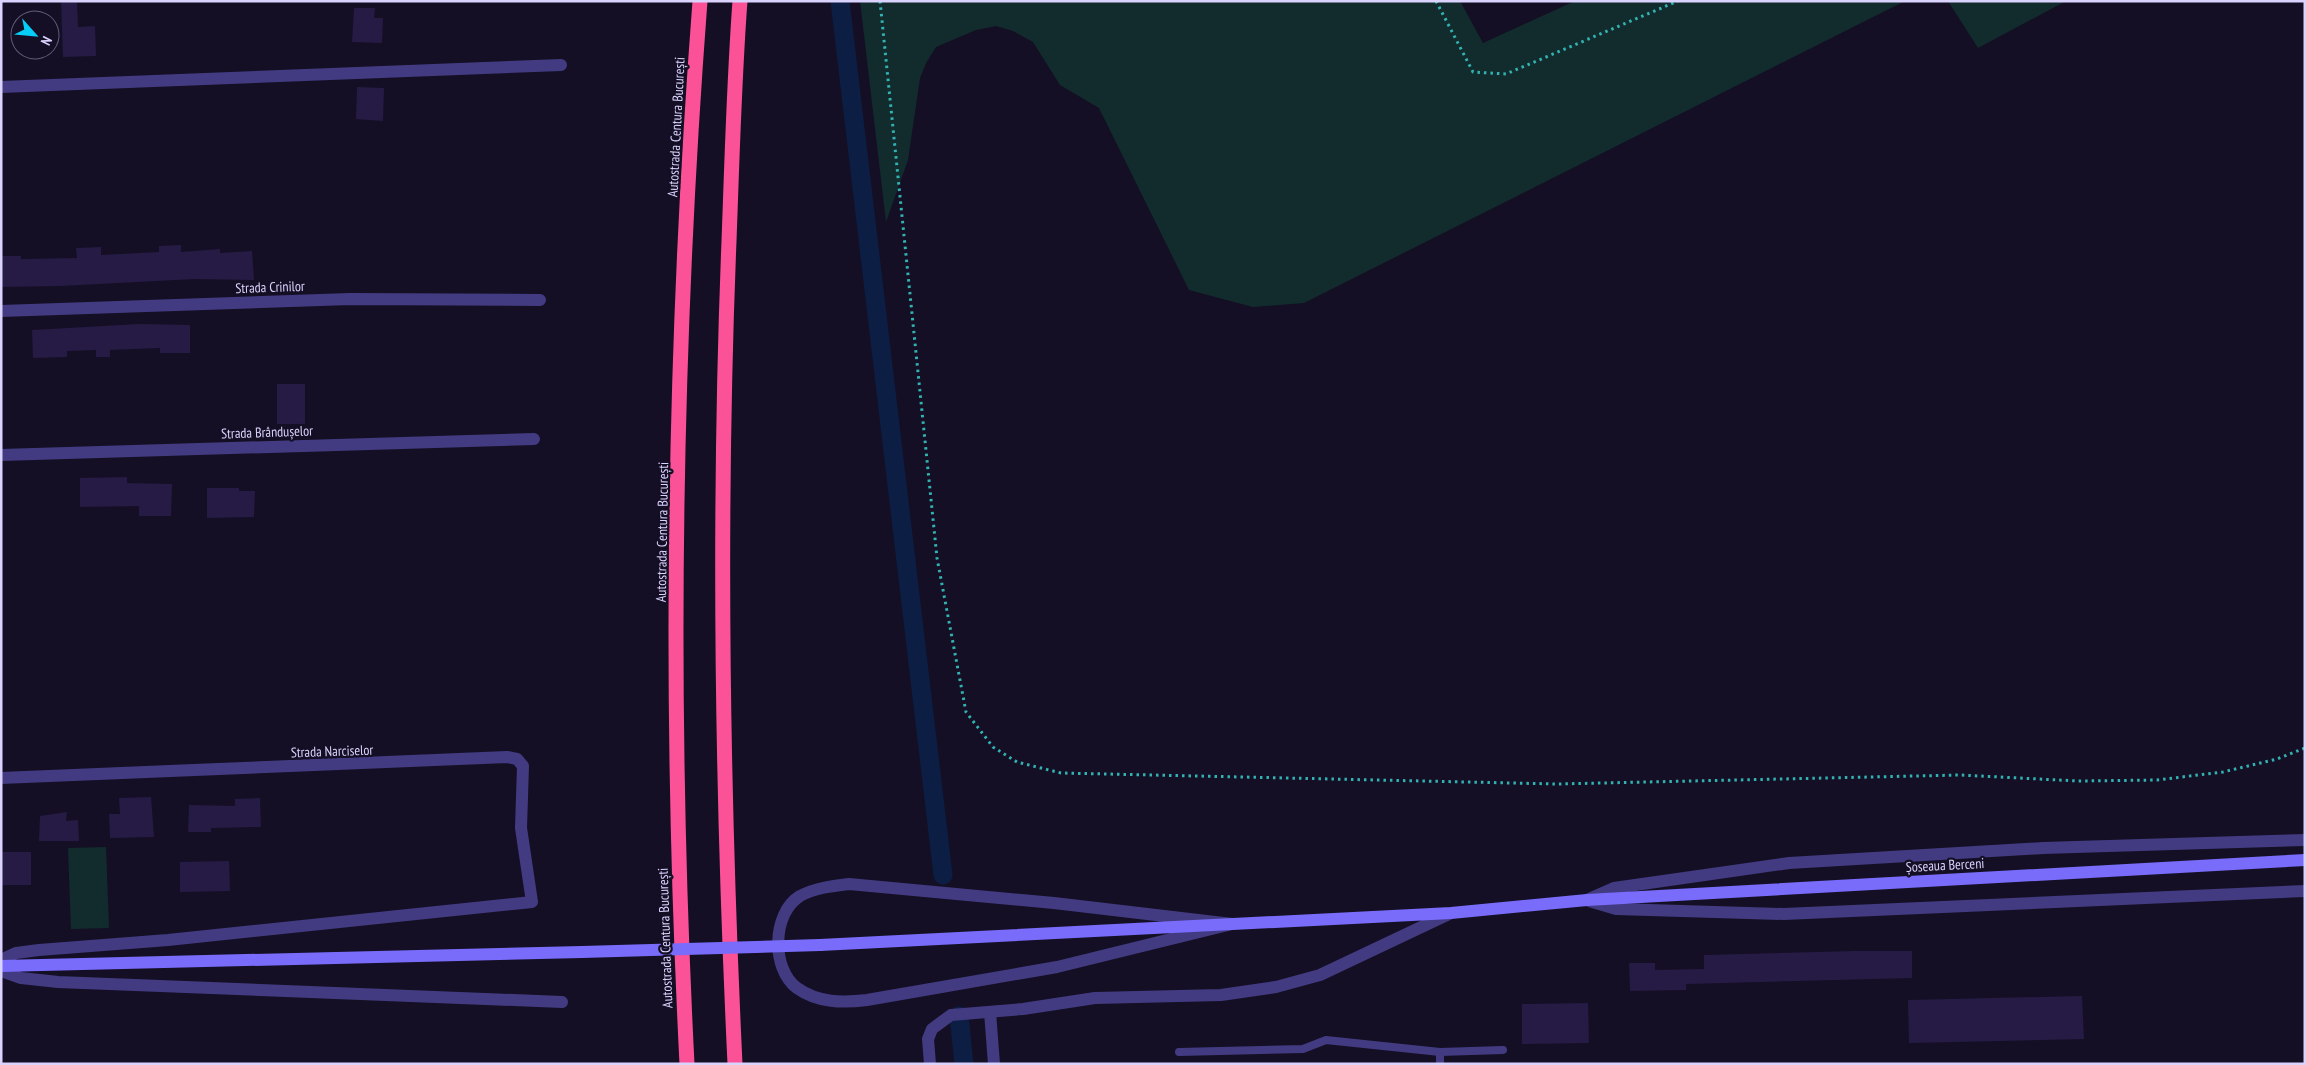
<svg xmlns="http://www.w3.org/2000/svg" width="2306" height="1065" font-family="'PT Sans Narrow',sans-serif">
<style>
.green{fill:#122c2d}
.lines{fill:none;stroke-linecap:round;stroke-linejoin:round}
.canal{stroke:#0d1e44;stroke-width:19}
.building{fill:#261b44}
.path{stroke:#32b2b2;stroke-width:3;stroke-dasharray:2.5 4;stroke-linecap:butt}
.lane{stroke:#423b81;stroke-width:8}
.street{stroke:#423b81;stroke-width:12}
.secondary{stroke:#796cfb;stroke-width:12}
.highway{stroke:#fa5197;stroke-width:15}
.secondary-bridge{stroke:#796cfb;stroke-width:12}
.labels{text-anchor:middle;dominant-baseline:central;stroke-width:4.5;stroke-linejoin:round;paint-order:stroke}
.street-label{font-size:14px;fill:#dad3fe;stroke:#140f24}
</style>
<rect width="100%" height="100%" fill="#140f24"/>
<!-- green -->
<g class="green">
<path d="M860,1H1460L1483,43L1575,1H1905L1304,303L1253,307L1189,290L1099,108L1060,85L1033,42L1013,31L996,26L976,30L936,47L926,63L920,78L908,160L886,222Z"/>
<path d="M1948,1H2066L1978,48Z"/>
<path d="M106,847L109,928L71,929L68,848Z"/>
</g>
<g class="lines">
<!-- canal -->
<g class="canal">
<path d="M840,1L943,875"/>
<path d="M959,1016L964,1064"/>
</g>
</g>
<!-- building -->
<g class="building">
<path d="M61,1H77L78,27L95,26L96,56L63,57Z"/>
<path d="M354,8H375L374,18H383L382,43L352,42Z"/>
<path d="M357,87L384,88L383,121L356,119Z"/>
<path d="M181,245V252L220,249V253L252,251L254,280L194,279L61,286L1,287V256H21V259L77,258L76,248L101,247V255L159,252V246Z"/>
<path d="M139,324L190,325V353H160V348L110,350V357H96V350L67,351V357L33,358L32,330Z"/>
<rect x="277" y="384" width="28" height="40"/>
<path d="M127,477V483L172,484L171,516H139V506L80,507V478Z"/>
<path d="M207,488H239V491H255L254,517L207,518Z"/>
<path d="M151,797L154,837L110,838L109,814H120L119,798Z"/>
<path d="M260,798L261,827L211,828V832H188L189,805L235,806V799Z"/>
<path d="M67,812L66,821L78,820L79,841H39L40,816Z"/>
<rect x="1" y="852" width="30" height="33"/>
<path d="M229,861L230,891L180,892V862Z"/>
<path d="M1854,951H1912V978L1686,984V990L1630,991L1629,963H1655V970L1704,969V955Z"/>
<path d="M2082,996L2084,1039L1909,1043L1908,1000Z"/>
<path d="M1588,1003L1589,1043L1522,1044V1004Z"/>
</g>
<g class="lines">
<!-- path -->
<g class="path">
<path d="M880,1L937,558L966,712L993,747L1017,762L1061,773L1557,784L1960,775L2078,781L2157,780L2223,772L2277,759L2305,748"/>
<path d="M1436,1L1473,72L1506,74L1678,1"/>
</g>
<!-- lane -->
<g class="lane">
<path d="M1179,1052L1303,1049L1326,1040L1440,1052L1503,1050"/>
<path d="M1440,1052V1064"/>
</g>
<!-- street -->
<g class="street">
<path d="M1,87L561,65"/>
<path d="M1,311L350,299L540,300"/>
<path d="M1,455L534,439"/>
<path d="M1,778L507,757L517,759L523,766L521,828L532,902L168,940L39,950L16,953L1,960"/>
<path d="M849,884L1054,903L1232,924L1057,967L867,1000C843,1003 818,1003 797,988C771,969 772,913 800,896C815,888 832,886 849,884Z"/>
<path d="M1589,899L1614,888L1789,863L2043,848L2305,840"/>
<path d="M1589,901L1616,909L1784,914L2305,891"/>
<path d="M1,971L21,978L58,982L562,1002"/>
<path d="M990,1012L994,1064"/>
<path d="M930,1064L928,1039L932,1029L951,1015L1023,1009L1095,998L1221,995L1276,987L1320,975L1451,913"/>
</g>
<!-- secondary -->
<g class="secondary">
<path d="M820,945L1451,913L1587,900L2305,860"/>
<path d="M1,966L582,952"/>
</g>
<!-- highway -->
<g class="highway">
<path d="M687,1064C669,710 673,354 700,1"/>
<path d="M735,1064C722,790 718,515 729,241C732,161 734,81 740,1"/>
</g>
<!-- secondary-bridge -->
<path class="secondary-bridge" d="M582,952L820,945"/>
</g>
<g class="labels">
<!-- street labels -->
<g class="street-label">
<text transform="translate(676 127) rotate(-87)">Autostrada Centura București</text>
<text transform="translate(270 287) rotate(-2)">Strada Crinilor</text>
<text transform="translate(267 432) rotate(-2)">Strada Brândușelor</text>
<text transform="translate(662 532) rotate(-89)">Autostrada Centura București</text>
<text transform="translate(332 751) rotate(-2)">Strada Narciselor</text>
<text transform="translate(1945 865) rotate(-3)">Șoseaua Berceni</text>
<text transform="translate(665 938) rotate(-92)">Autostrada Centura București</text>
</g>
</g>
<!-- border -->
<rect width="2306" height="1065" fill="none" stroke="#dad3fe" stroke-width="5"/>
<!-- north arrow -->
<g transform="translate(35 35) rotate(117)"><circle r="24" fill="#140f24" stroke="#635d7b"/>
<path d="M0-4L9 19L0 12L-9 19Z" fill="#06cef6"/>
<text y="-8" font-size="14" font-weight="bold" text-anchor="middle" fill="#dad3fe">N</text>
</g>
</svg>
